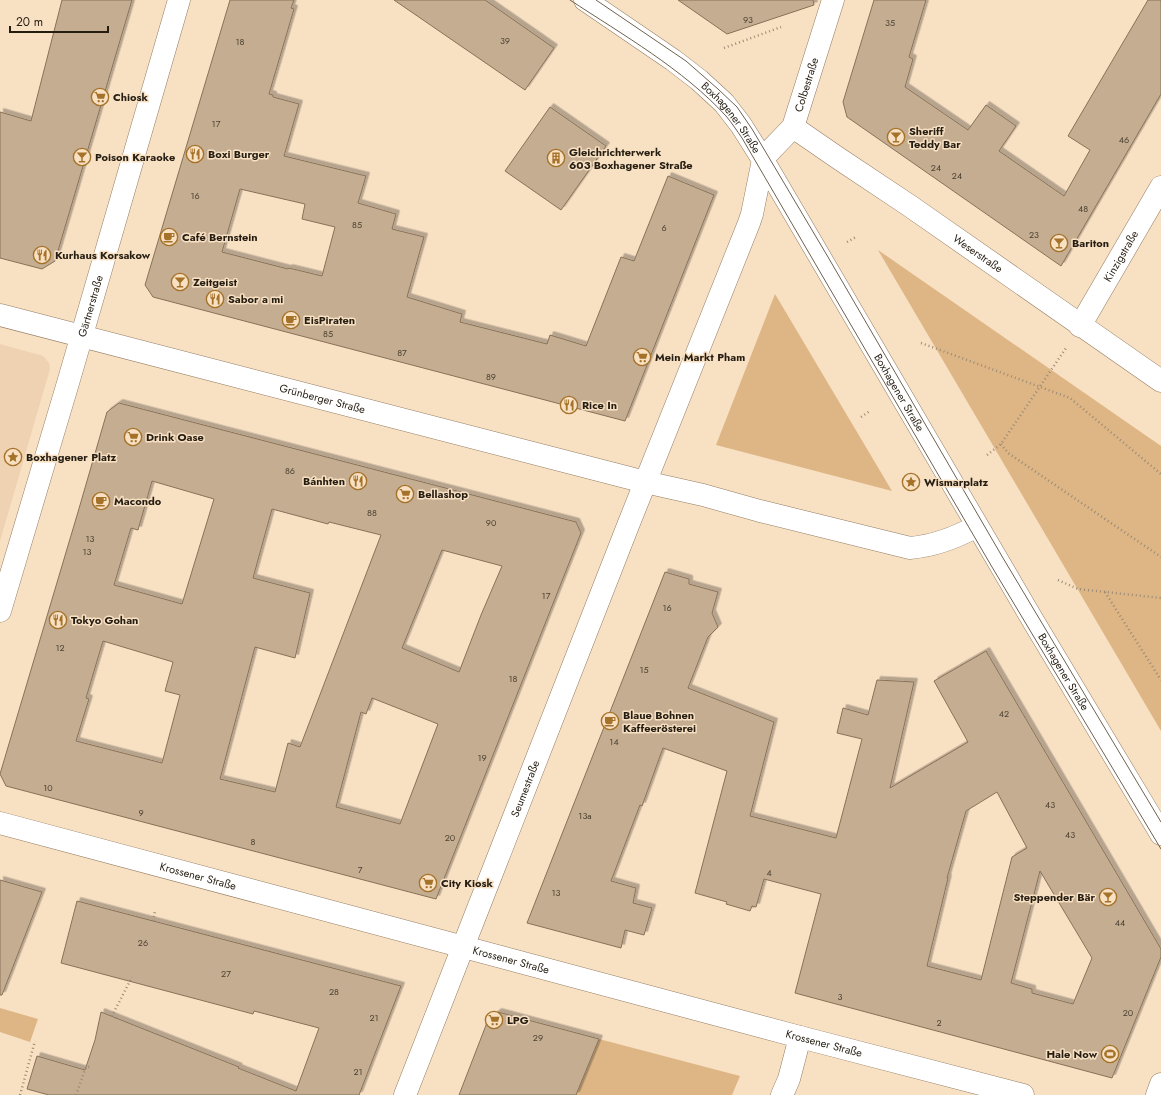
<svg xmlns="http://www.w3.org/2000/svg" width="1161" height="1095" font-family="Jost,sans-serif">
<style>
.built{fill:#efd2b1}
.green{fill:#deb685}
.building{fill:#c4ad91;stroke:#887258;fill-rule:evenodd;filter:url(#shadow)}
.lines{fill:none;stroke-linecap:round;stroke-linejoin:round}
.minor-casing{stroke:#937d63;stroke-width:23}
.path{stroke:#9b8a75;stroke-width:2.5;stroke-dasharray:1 3;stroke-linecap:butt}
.minor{stroke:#fff;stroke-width:22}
.tram{stroke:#6f6150;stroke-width:1}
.labels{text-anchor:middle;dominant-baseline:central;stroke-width:3;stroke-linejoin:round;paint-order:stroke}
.number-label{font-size:9px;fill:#4d4132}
.street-label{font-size:11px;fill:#251d12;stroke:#f8e0c3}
.poi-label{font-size:11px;font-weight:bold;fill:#251d12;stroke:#f8e0c3;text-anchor:start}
</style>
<defs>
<filter id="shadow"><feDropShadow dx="3.5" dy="-3.5" stdDeviation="0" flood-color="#0004"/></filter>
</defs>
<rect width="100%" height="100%" fill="#f8e0c3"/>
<!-- built -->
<path class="built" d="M0,344L43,356L49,363L50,369L0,541Z"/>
<!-- green -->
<g class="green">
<path d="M878,250L1161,446V731Z"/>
<path d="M775,294L892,491L716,445Z"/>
<path d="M0,1008L38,1019L30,1042L0,1032Z"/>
<path d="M599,1039L740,1076L732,1095H576Z"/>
</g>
<!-- building -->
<g class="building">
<path d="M62,0H132L55,261L42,269L0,258V112L31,121Z"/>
<path d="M230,0H294L291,8L294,9L269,94L273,95V97L299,104L284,156L366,176L358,203L396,214L392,229L424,237L407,297L462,314L460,322L547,344L550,335L586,346L621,257L634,261L668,176L714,195L625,421L153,297L145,285ZM240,189L305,204L302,219L335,227L322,276L289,268L288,269L222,252Z"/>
<path d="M394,0H485L554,48L525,90Z"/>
<path d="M678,0H813L814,5L727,34Z"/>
<path d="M874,0H926L909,57L913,59L905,87L968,130L986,105L1016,126L999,151L1064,196L1090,150L1068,136L1148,0H1161V94L1061,266L847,117L843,102Z"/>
<path d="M550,107L606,146L561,210L505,171Z"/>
<path d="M119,403L576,522L581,533L436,899L6,786L0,774L78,512L107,412ZM152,481L214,499L182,604L114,585L131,528L138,530ZM272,509L328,524L329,522L381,535L300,747L288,743L275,792L220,779L255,647L295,658L310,593L253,578ZM442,550L502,566L481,615L459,672L402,648ZM103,641L173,662L165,691L180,695L162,763L76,741L89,699L86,698ZM372,698L438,724L400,824L336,807L361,712L366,714Z"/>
<path d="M665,572L689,579V584L718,592L712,613L718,627L708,637L688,688L774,722L750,816L836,838L862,739L837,733L843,708L868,715L877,680L914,682L890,788L968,742L934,681L986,651L1161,949V957L1112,1078L795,993L821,894L764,879L756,907L752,906L750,911L726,904L727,902L695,893L727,771L663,748L642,806L640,805L611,881L636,888L633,903L652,908L644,935L625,930L621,948L527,923ZM997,792L1027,848L1012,857L981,980L927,966L948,878H947L966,811ZM1040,871L1092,958L1073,1004L1032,993V989L1011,983Z"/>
<path d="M0,880L42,892L2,995H0Z"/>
<path d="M77,901L401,986L359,1095H49L27,1089L37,1056L85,1070L95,1040L101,1012L239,1067L238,1068L296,1091L319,1028L254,1011L253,1014L61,963Z"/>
<path d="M498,1012L599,1039L576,1095H459L488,1020Z"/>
</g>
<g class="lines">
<defs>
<g id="minor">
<path id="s1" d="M585,0L673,60L699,80L724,103L741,125L763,160L1032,619L1161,834"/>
<path id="s2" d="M793,127L838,158L910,206L1161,381"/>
<path id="s3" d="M0,315L645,482L703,495L760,511L910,548C933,546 957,537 977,526"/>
<path id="s4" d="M1080,326L1161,187"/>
<path id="s5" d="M0,611L68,383L179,0"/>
<path id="s6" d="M0,823L800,1037L1023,1095"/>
<path id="s7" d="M405,1095L629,523L749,223L752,214L763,160L767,154L793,127L833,0"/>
<path d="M782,1095L789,1079L800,1037"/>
<path d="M1157,1095L1161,1084"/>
</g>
</defs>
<!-- minor casing -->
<use href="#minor" class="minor-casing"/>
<!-- path -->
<g class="path">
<path d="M724,48L781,27"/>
<path d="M847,242L856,237"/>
<path d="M921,343L1070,398L1161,474"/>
<path d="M861,417L870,411"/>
<path d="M1001,444L1008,453L1161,557"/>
<path d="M987,455L1001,444L1066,348"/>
<path d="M1058,580L1078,589L1161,598"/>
<path d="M1105,592L1161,680"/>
<path d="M153,921L155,911"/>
<path d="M116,1018L112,1016L132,977"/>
<path d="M20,1095L35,1041"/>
<path d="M76,1095L86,1067H90"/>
</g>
<!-- minor -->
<use href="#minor" class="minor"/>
<!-- tram -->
<g class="tram">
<path d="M570,0C623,35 683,69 726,116C732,123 737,131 742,138L992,567L1161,849"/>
<path d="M596,0L686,61L718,89L737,107L752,129L828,257L1003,558L1161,822"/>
</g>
</g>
<!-- icons -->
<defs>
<symbol id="supermarket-ring" viewBox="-11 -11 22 22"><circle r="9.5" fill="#f8e0c3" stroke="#a57229" stroke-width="1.5"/><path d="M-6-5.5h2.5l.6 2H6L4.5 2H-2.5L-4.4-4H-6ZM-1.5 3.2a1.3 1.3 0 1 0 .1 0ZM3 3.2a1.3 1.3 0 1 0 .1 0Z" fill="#a57229"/></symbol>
<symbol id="bar-ring" viewBox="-11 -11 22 22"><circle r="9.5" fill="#f8e0c3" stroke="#a57229" stroke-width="1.5"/><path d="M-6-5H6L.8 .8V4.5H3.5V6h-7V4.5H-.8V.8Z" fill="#a57229"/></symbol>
<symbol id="restaurant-ring" viewBox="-11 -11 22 22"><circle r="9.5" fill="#f8e0c3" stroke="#a57229" stroke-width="1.5"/><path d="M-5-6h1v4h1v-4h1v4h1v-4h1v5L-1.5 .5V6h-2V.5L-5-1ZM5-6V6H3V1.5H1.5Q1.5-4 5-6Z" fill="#a57229"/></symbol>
<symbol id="building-ring" viewBox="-11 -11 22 22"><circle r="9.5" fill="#f8e0c3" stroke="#a57229" stroke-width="1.5"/><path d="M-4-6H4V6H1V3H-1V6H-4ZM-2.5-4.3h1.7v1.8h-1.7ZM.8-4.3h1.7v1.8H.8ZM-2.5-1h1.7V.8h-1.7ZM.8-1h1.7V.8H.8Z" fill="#a57229"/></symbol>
<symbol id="cafe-ring" viewBox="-11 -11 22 22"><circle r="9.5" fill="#f8e0c3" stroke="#a57229" stroke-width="1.5"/><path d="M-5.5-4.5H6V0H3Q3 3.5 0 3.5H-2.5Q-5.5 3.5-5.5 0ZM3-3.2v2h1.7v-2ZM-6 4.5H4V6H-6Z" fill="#a57229"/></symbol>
<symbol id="sight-ring" viewBox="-11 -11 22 22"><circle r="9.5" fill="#f8e0c3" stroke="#a57229" stroke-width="1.5"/><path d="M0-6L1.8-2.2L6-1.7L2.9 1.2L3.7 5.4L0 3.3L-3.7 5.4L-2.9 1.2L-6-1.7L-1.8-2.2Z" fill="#a57229"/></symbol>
<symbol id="stadium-ring" viewBox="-11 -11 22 22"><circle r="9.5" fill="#f8e0c3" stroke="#a57229" stroke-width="1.5"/><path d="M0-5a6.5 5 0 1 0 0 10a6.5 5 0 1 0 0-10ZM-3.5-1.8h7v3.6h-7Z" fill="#a57229"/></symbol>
</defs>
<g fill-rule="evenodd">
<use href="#supermarket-ring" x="90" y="87" width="20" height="20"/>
<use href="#bar-ring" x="886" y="127" width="20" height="20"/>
<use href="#restaurant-ring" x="185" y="144" width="20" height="20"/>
<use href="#bar-ring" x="72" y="147" width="20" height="20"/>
<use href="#building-ring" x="546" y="148" width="20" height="20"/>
<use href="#cafe-ring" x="159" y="227" width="20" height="20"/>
<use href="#bar-ring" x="1049" y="233" width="20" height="20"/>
<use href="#restaurant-ring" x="32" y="245" width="20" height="20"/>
<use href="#bar-ring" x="170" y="272" width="20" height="20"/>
<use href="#restaurant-ring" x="205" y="289" width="20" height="20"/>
<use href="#cafe-ring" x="281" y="310" width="20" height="20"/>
<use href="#supermarket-ring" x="632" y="347" width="20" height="20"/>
<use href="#restaurant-ring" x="559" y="395" width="20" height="20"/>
<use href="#supermarket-ring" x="123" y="427" width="20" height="20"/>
<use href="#sight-ring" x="3" y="447" width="20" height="20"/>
<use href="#restaurant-ring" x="348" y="471" width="20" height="20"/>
<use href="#sight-ring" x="901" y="472" width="20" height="20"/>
<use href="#supermarket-ring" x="395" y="484" width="20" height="20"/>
<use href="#cafe-ring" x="91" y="491" width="20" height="20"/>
<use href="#restaurant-ring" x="48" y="610" width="20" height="20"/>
<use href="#cafe-ring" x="600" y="711" width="20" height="20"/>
<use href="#supermarket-ring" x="418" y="873" width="20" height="20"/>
<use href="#bar-ring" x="1098" y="887" width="20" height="20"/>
<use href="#supermarket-ring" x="484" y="1010" width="20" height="20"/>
<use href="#stadium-ring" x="1100" y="1044" width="20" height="20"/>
</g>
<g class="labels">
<!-- number labels -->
<g class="number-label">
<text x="748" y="19">93</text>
<text x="890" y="22">35</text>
<text x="505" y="40">39</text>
<text x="240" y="41">18</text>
<text x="216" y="123">17</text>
<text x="1124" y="139">46</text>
<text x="936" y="167">24</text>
<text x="957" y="175">24</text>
<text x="195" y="195">16</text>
<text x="1083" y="208">48</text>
<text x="357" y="224">85</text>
<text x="664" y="227">6</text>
<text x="1034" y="234">23</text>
<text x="328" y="333">85</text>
<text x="402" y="352">87</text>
<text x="491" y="376">89</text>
<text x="290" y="470">86</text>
<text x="372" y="512">88</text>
<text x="491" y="522">90</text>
<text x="90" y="538">13</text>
<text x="87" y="551">13</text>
<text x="546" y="595">17</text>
<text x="667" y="607">16</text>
<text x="60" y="647">12</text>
<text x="644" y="669">15</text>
<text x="513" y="678">18</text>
<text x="1004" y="713">42</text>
<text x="614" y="741">14</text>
<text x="482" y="757">19</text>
<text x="48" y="787">10</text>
<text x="1050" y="804">43</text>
<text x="141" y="812">9</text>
<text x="585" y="815">13a</text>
<text x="1070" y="834">43</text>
<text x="450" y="837">20</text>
<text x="253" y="841">8</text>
<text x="360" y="869">7</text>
<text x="769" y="872">4</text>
<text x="556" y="892">13</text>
<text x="1120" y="922">44</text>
<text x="143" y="942">26</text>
<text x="226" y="973">27</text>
<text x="334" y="991">28</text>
<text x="840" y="996">3</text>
<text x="1128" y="1012">20</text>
<text x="374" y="1017">21</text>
<text x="939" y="1022">2</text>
<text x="538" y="1037">29</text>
<text x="358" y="1071">21</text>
</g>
<!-- street labels -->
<g class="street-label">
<text stroke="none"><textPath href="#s7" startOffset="1091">Colbestraße</textPath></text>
<text stroke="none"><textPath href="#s1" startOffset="189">Boxhagener Straße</textPath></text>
<text stroke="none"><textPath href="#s2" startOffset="224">Weserstraße</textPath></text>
<text stroke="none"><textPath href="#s4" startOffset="81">Kinzigstraße</textPath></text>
<text stroke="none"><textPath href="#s5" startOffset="318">Gärtnerstraße</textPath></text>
<text stroke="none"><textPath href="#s1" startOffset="512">Boxhagener Straße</textPath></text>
<text stroke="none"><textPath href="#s3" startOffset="333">Grünberger Straße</textPath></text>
<text stroke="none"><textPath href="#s1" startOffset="836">Boxhagener Straße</textPath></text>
<text stroke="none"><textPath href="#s7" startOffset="329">Seumestraße</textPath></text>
<text stroke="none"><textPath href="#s6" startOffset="205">Krossener Straße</textPath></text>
<text stroke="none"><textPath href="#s6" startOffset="529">Krossener Straße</textPath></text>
<text stroke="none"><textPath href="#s6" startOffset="853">Krossener Straße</textPath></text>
</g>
<!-- poi labels -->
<g class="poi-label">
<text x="113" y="97">Chiosk</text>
<text x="909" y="131">Sheriff<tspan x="909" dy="13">Teddy Bar</tspan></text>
<text x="569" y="152">Gleichrichterwerk<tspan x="569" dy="13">603 Boxhagener Straße</tspan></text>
<text x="208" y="154">Boxi Burger</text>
<text x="95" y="157">Poison Karaoke</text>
<text x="182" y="237">Café Bernstein</text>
<text x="1072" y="243">Bariton</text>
<text x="55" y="255">Kurhaus Korsakow</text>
<text x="193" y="282">Zeitgeist</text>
<text x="228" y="299">Sabor a mi</text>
<text x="304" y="320">EisPiraten</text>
<text x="655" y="357">Mein Markt Pham</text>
<text x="582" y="405">Rice In</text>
<text x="146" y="437">Drink Oase</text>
<text x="26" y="457">Boxhagener Platz</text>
<text x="345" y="481" text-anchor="end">Bánhten</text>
<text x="924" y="482">Wismarplatz</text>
<text x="418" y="494">Bellashop</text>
<text x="114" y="501">Macondo</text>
<text x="71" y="620">Tokyo Gohan</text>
<text x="623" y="715">Blaue Bohnen<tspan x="623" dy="13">Kaffeerösterei</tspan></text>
<text x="441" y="883">City Kiosk</text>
<text x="1095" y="897" text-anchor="end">Steppender Bär</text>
<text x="507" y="1020">LPG</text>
<text x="1097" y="1054" text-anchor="end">Hale Now</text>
</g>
</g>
<!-- scale -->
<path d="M10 26v6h98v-6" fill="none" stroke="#251d12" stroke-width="2"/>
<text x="16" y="26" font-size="12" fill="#251d12" stroke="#f8e0c3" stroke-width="3" paint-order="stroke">20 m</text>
</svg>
